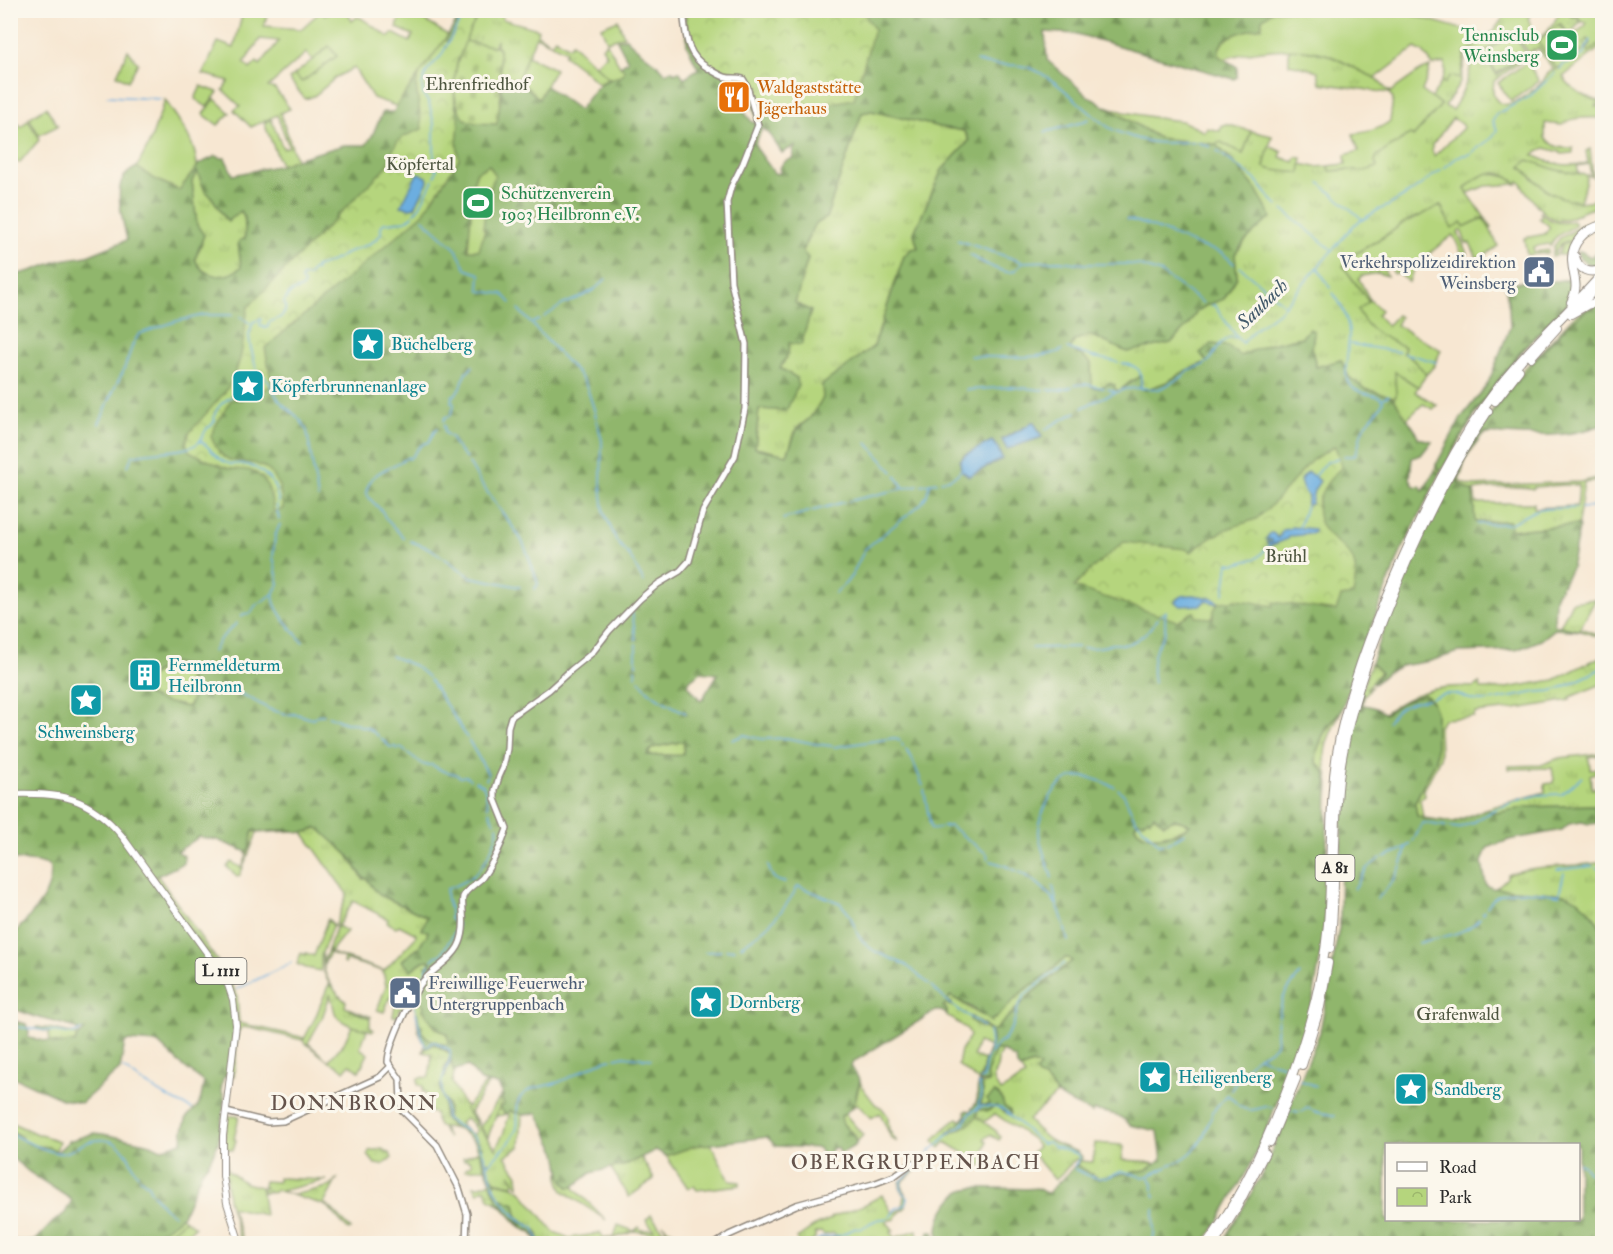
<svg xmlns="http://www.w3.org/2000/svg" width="1613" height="1254" font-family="'IM FELL Double Pica',serif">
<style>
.grass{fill:url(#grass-tufts);stroke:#708054;stroke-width:1.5;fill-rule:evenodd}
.forest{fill:url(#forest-firs);stroke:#5e704c;stroke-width:1.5;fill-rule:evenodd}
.cemetery{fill:url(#cemetery-stones);stroke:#708054;stroke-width:1.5}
.park{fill:url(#park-crowns);stroke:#708054;stroke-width:1.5}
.garden{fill:#b5d57d;stroke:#708054;stroke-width:1.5;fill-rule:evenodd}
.water{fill:#6caee0;stroke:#4c6c86;stroke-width:1.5}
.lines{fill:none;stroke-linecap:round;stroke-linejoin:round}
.stream{stroke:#6caee0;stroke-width:1.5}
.secondary-casing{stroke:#91897e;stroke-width:8}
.primary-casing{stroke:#91897e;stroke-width:8}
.highway-casing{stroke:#91897e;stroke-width:10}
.secondary{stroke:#fff;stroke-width:5}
.primary{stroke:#fff;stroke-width:6}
.highway{stroke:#fff;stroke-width:8}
.labels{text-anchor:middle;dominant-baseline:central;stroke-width:6;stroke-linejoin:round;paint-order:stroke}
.shield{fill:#fbf7ec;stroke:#696865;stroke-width:1.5}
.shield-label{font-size:16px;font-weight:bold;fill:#2b2b2b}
.leisure-label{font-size:18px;fill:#27864d;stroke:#fbf7ec;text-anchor:end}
.park-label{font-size:18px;fill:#4e5640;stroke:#fbf7ec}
.food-label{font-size:18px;fill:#c56008;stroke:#fbf7ec;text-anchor:start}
.service-label{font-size:18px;fill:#4e5e75;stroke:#fbf7ec;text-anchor:end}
.culture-label{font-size:18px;fill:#0d838f;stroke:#fbf7ec;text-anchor:start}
.water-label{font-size:20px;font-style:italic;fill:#42596a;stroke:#fbf7ec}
.quarter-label{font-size:21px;letter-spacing:1.5px;fill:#65544c;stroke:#fbf7ec}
</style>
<defs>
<pattern id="grass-tufts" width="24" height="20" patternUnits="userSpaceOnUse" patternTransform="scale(1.5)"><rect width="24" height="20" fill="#b5d57d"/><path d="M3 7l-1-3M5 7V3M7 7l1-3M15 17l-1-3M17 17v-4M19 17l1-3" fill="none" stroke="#9cb76c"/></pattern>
<pattern id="forest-firs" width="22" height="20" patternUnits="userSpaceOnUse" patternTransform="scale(1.5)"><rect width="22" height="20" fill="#90b66c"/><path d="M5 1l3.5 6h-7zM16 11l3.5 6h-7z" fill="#769459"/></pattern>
<pattern id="cemetery-stones" width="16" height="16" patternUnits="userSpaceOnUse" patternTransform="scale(1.5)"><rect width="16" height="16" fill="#b5d57d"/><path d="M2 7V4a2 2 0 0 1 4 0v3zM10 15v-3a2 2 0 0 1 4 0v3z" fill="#9cb76c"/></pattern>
<pattern id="park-crowns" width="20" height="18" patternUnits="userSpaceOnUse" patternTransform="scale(1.5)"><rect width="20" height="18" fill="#b5d57d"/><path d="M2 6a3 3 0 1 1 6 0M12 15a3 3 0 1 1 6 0" fill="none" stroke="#9cb76c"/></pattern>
</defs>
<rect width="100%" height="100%" fill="#fbf7ec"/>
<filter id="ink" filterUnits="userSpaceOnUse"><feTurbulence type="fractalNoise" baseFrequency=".0167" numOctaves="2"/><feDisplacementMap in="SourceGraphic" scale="12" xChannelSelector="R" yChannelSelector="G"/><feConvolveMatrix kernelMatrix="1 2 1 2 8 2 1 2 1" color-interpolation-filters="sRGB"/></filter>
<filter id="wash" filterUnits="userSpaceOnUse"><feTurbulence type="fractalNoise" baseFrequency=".008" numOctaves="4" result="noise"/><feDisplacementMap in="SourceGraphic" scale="24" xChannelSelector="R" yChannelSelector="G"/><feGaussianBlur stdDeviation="1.35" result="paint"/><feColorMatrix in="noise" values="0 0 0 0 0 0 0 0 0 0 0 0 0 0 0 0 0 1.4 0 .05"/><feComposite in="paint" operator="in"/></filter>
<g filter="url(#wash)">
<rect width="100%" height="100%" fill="#f7e7d2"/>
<!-- grass -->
<g class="grass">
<path d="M481,11H503L502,19L538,29L537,34L551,43L555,38L569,47L572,43L609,79L599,84L581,68L564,55L566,51L536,36L518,80L501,78L499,50L497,47V41L493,47L464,41L473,17Z"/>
<path d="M1508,11H1535L1528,17L1531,27L1538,40L1552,26L1559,13L1544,11H1578L1577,13L1570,12V16L1576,17L1581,22L1569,34L1560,23L1538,42L1557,69L1586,47L1583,43L1588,39L1591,43L1589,52L1602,42V46L1563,77C1573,91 1586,98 1602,102V105L1596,104L1595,107L1602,106V118C1589,118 1573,115 1562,125L1545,123V138C1554,147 1561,149 1573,148V153L1561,154L1560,152L1545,148L1533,155C1554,165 1565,167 1588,163L1586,151L1590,149L1593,177L1587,175L1591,176L1589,164L1577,166L1579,174L1556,170L1529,161L1521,167L1538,183L1580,202L1595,200L1602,203V211C1586,199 1569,231 1548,216C1538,209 1530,196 1522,186L1523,185L1519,181L1517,184C1499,166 1481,172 1465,189L1492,228L1490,229L1483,218L1464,227L1462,223L1452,230L1441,205L1422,215L1412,219L1353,255L1343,266L1369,302L1358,310C1367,331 1386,338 1405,347L1403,353L1408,355L1427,374L1418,387L1396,372V396L1393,397L1365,389L1349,377L1316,367L1312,349L1314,331L1302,337L1267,345L1240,357L1235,351L1187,370L1167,382L1145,390L1139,387L1136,379L1130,382L1119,391C1111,387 1101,389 1092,387L1070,349L1075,340L1090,335L1127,352L1188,325L1196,312L1207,305L1224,299L1237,277L1235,254L1245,241L1271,216L1232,160L1215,144L1221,142L1243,154L1251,131L1272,136L1264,167L1300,173L1301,164L1315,167L1329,166L1330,171L1349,170L1375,161L1377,156L1410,134L1413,137L1441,105L1432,98L1441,82L1445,83L1450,76L1463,69L1465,52L1475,47L1486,36L1493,32ZM1513,32L1530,54L1533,49L1535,51L1538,48L1554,70L1553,71L1551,70C1546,74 1547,76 1543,81C1539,87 1515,104 1508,104C1505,105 1501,104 1499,102C1491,97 1493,89 1494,81L1529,56L1527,54L1497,75L1482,54ZM1472,50C1472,71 1464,93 1452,110L1445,106L1460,83L1466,55ZM1453,118L1462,125L1463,128L1434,156L1432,150V145Z"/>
<path d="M329,46L337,56L302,82L294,75Z"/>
<path d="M1289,49H1299L1326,54L1376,78L1387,90L1391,92L1389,93L1320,83L1318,71L1289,64Z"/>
<path d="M872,111L940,127L964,131L969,141L942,170L914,233L918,249L904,256L874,346L822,385L824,398L810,418L796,429L787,455L755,448L759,409L788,354L789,343L811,311L795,303L808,258L802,252L814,225L826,218L862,112Z"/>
<path d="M197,171L205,191L211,196L227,221L242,211C250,233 240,246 241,267C226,281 203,278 195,259L202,243L197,226L192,181Z"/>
<path d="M1598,211L1602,216L1601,222L1574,242C1565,240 1561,242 1557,250L1555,251L1557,254L1556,256L1552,257L1554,246L1560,238L1571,232L1581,225L1599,218V214L1596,212Z"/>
<path d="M1540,212C1549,222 1559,225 1572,221L1575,222V225C1565,234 1556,232 1550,246L1548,244L1533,247L1534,252L1548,250V253L1527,255L1524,238L1545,234L1549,228V226L1539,218L1542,216Z"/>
<path d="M1568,243L1573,246L1575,283L1569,302L1521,353L1476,413L1440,474L1435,471L1436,465L1438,469L1483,400L1521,351L1570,299L1572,282L1562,280L1571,279L1567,255H1559V253L1562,245Z"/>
<path d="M1595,305C1577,316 1563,330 1549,345C1519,377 1494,413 1468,448L1496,405L1524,369L1576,314Z"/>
<path d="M1484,433H1493L1483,435L1467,456L1459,481L1471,486L1580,482L1602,477V480L1584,483L1578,524L1579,529L1577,525L1510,530L1509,521L1474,522L1473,492L1457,482L1469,452ZM1563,485H1579L1577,506L1534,508V503H1476L1474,490C1487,488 1522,485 1533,489L1534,487Z"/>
<path d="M1596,599L1580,628L1602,636V638L1581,631L1560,626L1572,602Z"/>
<path d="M1602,656V684L1570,697V700L1523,708L1475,713L1474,717L1443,719L1439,727L1440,758L1424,790L1425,796L1420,799L1423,818L1417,816L1415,803L1436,759V712L1408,700L1385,714L1384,713C1414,692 1438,684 1475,687L1479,683L1481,689H1500L1554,680Z"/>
<path d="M168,661L191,665L198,670C197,674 192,679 192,683C190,694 196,697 187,707C172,703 147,702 139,687C146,675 161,674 168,661Z"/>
<path d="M1371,663L1380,672L1366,689L1371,687L1364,696L1362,710H1361L1363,694L1361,692Z"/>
<path d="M1342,709C1335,725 1325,739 1325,757C1325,771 1332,785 1327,798L1328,784L1323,769L1316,762C1316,736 1330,728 1342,709Z"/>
<path d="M684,741L683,754C677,757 675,755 668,755C661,755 654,756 647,755L652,748Z"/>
<path d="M1602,753V755L1589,757L1590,769L1602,768V770L1590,775L1592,789L1602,785V801L1597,805L1526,807L1496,813L1485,809L1545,792V784L1553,783V781L1554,780L1552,768L1509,769V766L1541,765L1559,758Z"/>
<path d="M1154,815L1191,824C1178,833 1143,845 1135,826L1137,821Z"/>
<path d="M316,828H319L348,855L363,879L365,878L367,879L382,896L427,917L422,929L428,931L427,938H424C421,950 410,953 402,960L411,970L427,959L431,964L426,966L428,968L426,972L428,975L413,995L403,991L401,995L410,1001L406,1010L400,1008L398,1017L393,1016L396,1001L390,997L384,1012L377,1010L386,986L383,971L347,960L345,964L343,963L344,958L330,953C328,957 324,962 324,967C324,977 338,997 346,1001L345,1007L372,1017L349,1010L370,1018V1027L374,1030L373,1031C362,1030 339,1024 335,1013C333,1007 333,1001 330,995L322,1018L308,1043L328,1061L303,1041L315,1018L328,986H330L324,972L322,954L324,961L336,928L334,925L327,921L328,919L337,928L338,926L336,924L347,894L302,831L308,832ZM353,901L388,919L387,922L396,928L399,925L416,934L415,938L384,971L328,952L329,948V951H331L347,931L338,926Z"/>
<path d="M290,830L294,831L257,833L240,875L237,877L227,867L231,862L242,868L247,855L246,852H247L253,831L259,833Z"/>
<path d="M1602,862V929L1591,912L1578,900L1496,888L1507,878L1508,875C1530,864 1576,868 1602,862Z"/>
<path d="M157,875L227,975L237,996L239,1023L297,1036L304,1038L302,1040L250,1028L242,1027L238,1032L234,1076L231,1075L154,876Z"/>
<path d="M1068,957L1072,961L1032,993L995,1030H990L983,1024H981L970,1017L971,1020C979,1026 986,1027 992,1035L991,1047L978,1042L973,1056L986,1060C983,1066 984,1074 979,1079L980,1082L958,1065L961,1050L970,1036L968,1030L947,1015L946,1008L943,1007L945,1004L952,1006L947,1000L950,996C965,1003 980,1019 995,1019L1024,990L1044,977L1065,958Z"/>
<path d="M418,992L424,1006L423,1010C428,1014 431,1023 436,1027C443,1032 448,1032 449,1042L445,1045C432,1040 430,1042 421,1031L422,1026L419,1023C418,1007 409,1010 418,992Z"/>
<path d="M37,1027L54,1029L80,1035L73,1044L70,1042L64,1044L50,1042L49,1032L36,1029Z"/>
<path d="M434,1044L451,1054L444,1070L445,1077L451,1060H452L455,1071L452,1082L464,1105L467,1107L485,1084H488L470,1112L478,1122V1124L464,1108L475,1122L474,1124L477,1125L497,1150L496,1148L504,1132L509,1115L508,1114L497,1116L495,1118L500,1105V1097L502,1095L504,1105L501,1107L504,1113L510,1112L511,1110L518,1112L522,1115L520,1147L505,1156L518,1175L519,1186L517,1185L510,1174L514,1182L513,1185L494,1181L487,1168L489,1163L485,1161L482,1152V1147L472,1135L477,1131L473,1126L474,1124L473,1125L466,1118L460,1123L463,1128L454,1125L447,1119V1105L442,1095L441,1087L440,1090L444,1102L443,1116L453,1128L443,1127L448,1138L441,1127H439L436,1120L435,1113L429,1112L426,1092H423V1086L418,1085V1078L429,1077L432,1054L423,1052L425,1049Z"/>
<path d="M996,1049L1002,1051L998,1058C999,1075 986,1074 1001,1091L1025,1076L1020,1069C1027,1067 1033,1061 1040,1067L1041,1078L1046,1080L1057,1094L1028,1120C1048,1141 1051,1143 1078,1152L1082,1157L1081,1161L1093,1162L1095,1143L1122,1145L1124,1147L1122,1160L1141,1161L1156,1164L1146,1170L1098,1178L1076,1165L1080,1161L1076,1159L1055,1180L1032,1153L1038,1146L1032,1139L995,1114L984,1122L977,1117L976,1112L978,1109L988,1111L996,1106L1009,1114L1010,1111L1003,1106C1003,1100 1000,1094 994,1093L989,1105H980L983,1092L981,1084L989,1082L987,1073Z"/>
<path d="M860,1081L862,1087L875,1104L882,1108L888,1116L889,1130L897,1142L891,1138L880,1113L871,1118L857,1104L851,1109L856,1099Z"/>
<path d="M845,1114L863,1135L857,1142L855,1136L841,1122V1117Z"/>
<path d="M228,1116H239L234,1139L236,1140L233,1150L226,1149L227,1170L245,1183L261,1187L265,1215L231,1207L244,1243H241L228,1199L223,1150Z"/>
<path d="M10,1122L35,1133L59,1141L56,1151L53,1149L27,1144L16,1133L11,1131Z"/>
<path d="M479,1151L486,1168L465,1170L466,1168L472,1164L470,1160L468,1161L467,1159L464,1160L463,1158Z"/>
<path d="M641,1157L654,1179L629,1197L611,1168L623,1166Z"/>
<path d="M916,1168L915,1171L902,1182V1186L906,1194V1207L896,1216L895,1219L886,1221L894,1231L891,1232L894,1238L917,1230L919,1243H817L822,1240L839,1237L833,1233L824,1235L821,1232L815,1233V1239L810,1243H798L797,1238L813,1227L831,1219L832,1217L866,1204L882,1195L892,1213L902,1209L904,1195L900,1187V1182Z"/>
<path d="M559,1171L562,1179L568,1187H573L606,1220L563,1191C559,1184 558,1179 559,1171Z"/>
<path d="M278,1178L327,1180L280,1191L293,1195L331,1186L335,1180L337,1179L324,1204L331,1208L351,1229L348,1230L329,1208L324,1205L276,1190C274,1195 269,1192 266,1191V1193H263V1188H265L263,1186L264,1181L278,1182Z"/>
<path d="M491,1182C492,1189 497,1194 497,1201L523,1228L532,1231L539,1243H538L531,1232C515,1230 506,1204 489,1199L486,1189H483L478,1193L474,1186H480Z"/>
<path d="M495,1182L513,1186L521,1191L554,1232L569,1238L596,1234L601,1232L600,1233L605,1239L606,1237H614L618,1225L634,1231C618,1239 584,1245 566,1241V1243H543L539,1239L538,1232L519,1218L517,1214L515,1204L500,1198L494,1186Z"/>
<path d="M651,1215L663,1231H667L663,1224C670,1233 679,1233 686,1241L670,1236L634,1231L639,1227L641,1230H654L646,1220Z"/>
<path d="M181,1217L185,1220L158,1243H147L146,1242Z"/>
</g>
<!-- forest -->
<g class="forest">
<path d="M463,11H481L470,22L457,62L453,89L458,109L465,118L478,123L497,124L501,94V78L518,80L539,98L546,86L579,110C595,90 595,82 622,76L625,70L620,66L628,61L617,40L626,38C638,52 654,59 665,73L672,70L674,73L679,71L684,78L698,69L687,45L684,11H1274L1262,19V27C1247,31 1215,35 1219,56L1237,67V77L1234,79L1077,34L1045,32L1047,60L1089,97L1159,138L1215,144L1232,160L1256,189L1271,217L1245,241L1235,254L1237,277L1224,299L1207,305L1196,312L1188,325L1171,343L1127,352L1090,335L1075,340L1070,349L1080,354L1091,363L1092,387L1100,388L1109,383L1115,385L1114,388L1119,391L1140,376L1142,382L1140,387L1145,390L1167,382L1187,370L1207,362L1200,353L1212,344L1227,346L1240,356L1267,345L1302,337L1309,329L1314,331L1312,349L1316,367L1341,360L1349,377L1365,389L1393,397L1417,433L1418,438L1432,441L1421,455L1412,458L1410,479L1413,485L1417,487L1420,485L1423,491L1435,471L1440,474L1400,554L1368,634L1342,709L1325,730L1317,751L1316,762L1325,772L1328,784L1325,928L1310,1017L1266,1130L1250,1166L1212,1232L1202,1243H920L928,1237L929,1231H934L936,1240H939C940,1237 938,1234 938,1231C938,1228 940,1220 941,1217C944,1209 953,1196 961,1191C975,1184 1019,1191 1037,1188L1044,1192L1048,1193L1076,1165L1098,1178L1146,1170L1162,1160L1158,1131L1130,1125C1119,1112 1108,1114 1093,1110L1092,1113L1068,1101L1057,1094L1046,1080L1037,1075L1036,1071L1040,1067L1037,1065L1032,1064L1020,1069L1017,1066L1016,1058H1013L1007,1053L996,1049L987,1073L989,1081L980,1082L984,1063L992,1042V1035L987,1028L977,1026L970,1020V1017H972L981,1024H984L990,1030H995L1032,993L1072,961L1068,958H1065L1044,977L1024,990L995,1019H992L991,1022L971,1007L950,996L948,1000L952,1003V1006L945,1004L943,1007L947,1010V1015L941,1011H935L853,1062L851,1066L860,1081C854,1097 858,1106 841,1116C841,1129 856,1132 856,1145L842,1153H840L838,1148H833L828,1157L829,1160L828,1162L826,1161L819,1148L776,1146L767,1137L695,1146L666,1156L656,1150L623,1166L611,1168L591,1173L573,1187H568L562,1179L557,1153L550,1140L546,1129L537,1113L522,1115L518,1112L514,1113L511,1110L505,1114L501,1109V1107L504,1105L502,1099L504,1096L498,1085L481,1081L468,1066L453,1071L451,1060L444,1077C444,1068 449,1062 451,1054L450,1052L434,1044L425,1049L423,1052L425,1045L418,1030L417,1015L419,1023L422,1027L421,1031C430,1042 432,1040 445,1045L449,1042L447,1034L434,1026L431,1020L427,1016L426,1012L423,1010L424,1006L420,1001L418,992L429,977L426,974L428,968L426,966H430L431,962L429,960L423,961L411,970L402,961C409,953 421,950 424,938H426L428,931L422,930L427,917L382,896L374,889L367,879L365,878L364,879L348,855L318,828C315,828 313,830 310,831C306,832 302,832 298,833C285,825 266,835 253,831L250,846L247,852L217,840L199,837L181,849L177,851L184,856V863L161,874L151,878C168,900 185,922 201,945C215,964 229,982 233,1006C237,1029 232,1053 227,1075L223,1078L221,1089L225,1099L218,1144L209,1162L202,1171L183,1215L171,1225L144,1243H11V1241H33L37,1239L53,1222L65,1213L72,1200L29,1172L12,1158L10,1156L11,1131C21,1134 22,1141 30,1144C41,1149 47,1143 57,1152L69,1141L94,1133L103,1134L151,1144L161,1149L182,1142L183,1130L187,1117L198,1106L201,1098L204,1082L179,1063L158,1043L127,1041L125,1042L120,1069L81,1103L62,1099L11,1076V1035H14L18,1027L16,1022L11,1021V1020L26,1024L29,1032L28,1038L64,1044L69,1042L75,1043L77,1037L85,1030H77L76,1028L36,1017L11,1008V937C26,920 58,891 49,865L37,862L11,859V276L34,270L61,260L87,256L127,240C124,225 115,195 122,180C125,174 131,170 137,167L153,178L179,190L199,164L216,156L222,158H225L233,175L281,165L296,159L344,145H366L372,136L383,112H394L396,106L448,35ZM453,55V60L449,64L453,68L452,77L449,82L446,81L444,86L446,94L450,89C457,110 463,133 451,154L442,151C450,130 451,119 432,104C431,96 429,86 430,78C431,67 442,56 453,55ZM740,83C751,89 756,112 756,124L752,122L737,103L722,91L727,87L733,90ZM872,111L940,127L964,131L967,135L969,141L942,170L914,233L918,248L911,249L904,256L874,346L822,385L823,398L810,418L797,429L787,455L755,448L759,409L786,411L798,386L797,378L780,368L788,354L789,343L801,345L811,311L795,303L808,258L802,251L814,225L826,218L862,113ZM761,127L769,133L782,153L794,146L796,147L793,150L794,158L784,162L779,169L781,172L777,174L774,173L757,149L755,144L761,131L760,128ZM489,165L495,175L487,198L483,228L485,230L479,250H468L471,215L469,195L477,172ZM197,171L205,191L211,196L227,221L228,222L230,219L241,211L245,218V239L240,240L238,243L241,267C226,281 203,278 195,259L204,235L197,225L192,181ZM420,173L427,177L428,181L415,207L412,208L401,206L417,174ZM1032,422H1034L1042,437L1007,448L1002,439L1029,425ZM992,441L998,448L1002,459L969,476L961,470L960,461L965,455ZM1308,472L1320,481L1314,490L1311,504L1307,505L1308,497L1302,487L1300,480ZM1312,524L1318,531L1310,537L1291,539L1280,546L1270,548L1264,540L1258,547L1260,552L1257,558L1236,564C1264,573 1301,575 1330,576L1327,584L1335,586L1340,597L1320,599L1317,597L1292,599L1233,584L1219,589L1203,587L1200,594L1193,592L1181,594L1167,576L1169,559L1194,568V558L1199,552L1207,559H1217L1232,553L1223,550L1215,551V543L1229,532H1247L1253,538C1274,529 1289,525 1312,524ZM1193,595L1212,598L1217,603L1216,604L1206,600L1201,605L1181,606L1176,602C1179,594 1185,596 1193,595ZM168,661C178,666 188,664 198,670L197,673L190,675L188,682L191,683C193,691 194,700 188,707C173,704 146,700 139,687C146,675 161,673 168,661ZM701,672L718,674L701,701L688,685L690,680ZM679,742H684L683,754C676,757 675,755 668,755C661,755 655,756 647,755L652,748ZM1154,815L1164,824L1174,819L1190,824C1189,825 1183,830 1182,830C1170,837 1141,841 1135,826L1137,821L1143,822L1148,818L1150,820Z"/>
<path d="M1602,246V261L1594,265H1591L1580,259L1578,254L1579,251C1584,251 1586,256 1591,257Z"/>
<path d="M1562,280L1572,282L1573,290L1570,299L1521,351L1483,400L1442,470H1438L1436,465L1461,418L1487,385L1491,376L1510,327L1509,308L1505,284L1527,281L1532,284Z"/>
<path d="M1602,303V425C1561,440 1527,435 1484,433L1469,452L1457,482L1473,492L1475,522L1510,521L1511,530L1577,525L1579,529L1571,568L1555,598L1554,625L1582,631L1555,629L1541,640L1516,650L1459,652L1430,661L1401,666L1388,672L1374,684L1372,683L1381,673L1371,663L1396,596L1439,501L1468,448L1501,401L1542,352L1569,324L1585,311L1595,305Z"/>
<path d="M1361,692L1363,694L1360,709L1363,710L1364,705C1372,706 1378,708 1385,714L1401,703L1424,694L1428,696L1433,704L1436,712V759L1415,802L1417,816L1423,818L1454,822L1485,809L1496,813L1526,807L1594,805L1598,823L1589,824L1582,822L1569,824L1562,830L1509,840L1487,848L1482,862L1486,885L1492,888L1566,894L1578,900L1591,912L1602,929V1243L1221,1244L1240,1213L1264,1170L1320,1032L1340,923L1342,792L1346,755ZM1386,1144H1578V1220H1386Z"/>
<path d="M441,1082L442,1095L448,1107L447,1119L453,1124L465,1129L474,1136L482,1147V1152L484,1160L489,1162L487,1168L496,1183L494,1186L500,1198L515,1204L517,1214L519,1218L536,1230L539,1239L543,1243H539L532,1231L523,1228L497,1201C497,1195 492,1190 491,1182L475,1142L462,1131L453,1128L444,1118V1102L440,1090Z"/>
<path d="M979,1083L982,1086L983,1092L981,1105H989L987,1099L995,1093C1000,1095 1003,1101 1004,1106L1010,1111L1011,1114L1009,1115L996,1106L988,1111L978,1109L976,1119L968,1125L948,1135L947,1133L964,1118L966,1115L965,1112L967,1110L970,1111C973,1106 976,1105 977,1100C978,1094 976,1090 979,1083Z"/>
</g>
<!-- cemetery -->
<path class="cemetery" d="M464,41L497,47L499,50L501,94L497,124C488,123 473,125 464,118C460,115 458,107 456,101C451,81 457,61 464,41Z"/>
<!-- park -->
<g class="park">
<path d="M465,11H479V14L469,32L457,63L454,85L455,105L459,122L457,144L459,159L423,214L265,348L272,385L257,393L231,400L214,428L211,437C215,445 219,455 228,459C236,463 247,461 256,464C278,470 281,490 283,509L274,512C271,494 268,475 248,470C240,469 231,470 224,467C212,463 200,456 189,451L186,443L189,433L225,392L234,378L241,355L248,307L388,165C396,139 396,139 422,129L416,85L433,33L448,42Z"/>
<path d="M685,11H863L874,29L854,99L760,116L747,80C737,74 732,78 725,75C690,61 689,44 685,11Z"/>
<path d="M740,83L746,87L749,96L745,98L746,104L744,111L728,96L721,91L727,87L733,90Z"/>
<path d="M1335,446L1342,467C1323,484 1307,508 1326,532C1334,542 1346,547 1352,558C1358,570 1355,583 1353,595L1341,597L1336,611L1274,602L1273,606C1255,603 1236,597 1218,603L1214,610L1213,618L1195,617L1194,612L1177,621L1074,587L1088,572L1124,542L1186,549L1191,552L1207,540L1227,529L1256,519L1269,508L1312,460Z"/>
<path d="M382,1149L390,1154L392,1158L382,1165L375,1164L368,1155L369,1151Z"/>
</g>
<!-- garden -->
<g class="garden">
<path d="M1274,10L1398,11L1486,36L1475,47L1465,53L1460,79L1450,76L1445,83L1441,82L1445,72V63L1433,65L1423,52L1415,48L1376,78C1359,72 1343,60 1326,54C1296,45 1252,50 1224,59L1219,56C1216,35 1247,31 1262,27V19Z"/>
<path d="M243,11H268L264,26L301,29L321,11L324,15L331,11H347L352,21L357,17L361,18L389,37L393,33L410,42L413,35L397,28L401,11H425L422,19L448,35L396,106L373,98L354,68L338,76L314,96L305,99L289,79L294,75L302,82L337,56L329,46L313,60L306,53L268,87L275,89L290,109L280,113L296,159L281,165L264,123L271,119L283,148L289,147L277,115L251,127L234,110L240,106L223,90L229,81L203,74L218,42L234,48ZM260,39L279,41L260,65L257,62L250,69L244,63Z"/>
<path d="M1578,11H1602V42L1589,52L1587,49L1591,43L1588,39L1583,43L1586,48L1557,69L1538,42L1559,24L1569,38L1585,26L1587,22H1582L1577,15H1571V12L1577,13Z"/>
<path d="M618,20L624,36L607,41L601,27Z"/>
<path d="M1513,34L1526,53L1497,73L1483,54Z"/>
<path d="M607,43L620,66L625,70L621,76L609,79L595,64L607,55L602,47Z"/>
<path d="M128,50L138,63L128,81L117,75Z"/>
<path d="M527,56L555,69L539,98L518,80Z"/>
<path d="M1527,62L1539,81L1511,101L1498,83Z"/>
<path d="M1430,67L1427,78L1422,91L1441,105L1413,137L1410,134L1377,156L1375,161L1377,167C1364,173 1359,171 1346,170C1341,169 1335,171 1330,171L1329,166L1346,164L1345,155L1359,151L1353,134C1367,132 1379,130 1390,121L1393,99L1389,93L1420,71Z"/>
<path d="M201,86L218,92L207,107L195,99Z"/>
<path d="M215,99L230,113L218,125L203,114Z"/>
<path d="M165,100C179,121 196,141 197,167L179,190L153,178L137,167L150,142Z"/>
<path d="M1106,106L1124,112L1164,119L1182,121L1205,132L1207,128L1220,131L1222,125L1224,126L1225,124L1251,131L1243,154L1221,142L1215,144L1159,138Z"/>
<path d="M46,107L58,126L39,135L29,118Z"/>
<path d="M15,120L21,127L28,120L38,136L39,140L19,163L11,158V125Z"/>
<path d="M1269,146L1282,152L1280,157L1294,162L1296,157L1302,158L1300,173L1272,170L1264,167Z"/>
<path d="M1528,160L1556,170L1587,175L1580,202L1560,197L1549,192L1521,167Z"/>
<path d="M489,165L495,175L487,198L483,228L485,229L479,250H468L471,215L469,195L477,172Z"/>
<path d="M1489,173L1507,177L1517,184L1486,186L1468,193L1465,189C1472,181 1479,176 1489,173Z"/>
<path d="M1440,205L1452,229L1462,222L1464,227L1483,218L1490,229L1498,246L1488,253L1477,258L1470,243H1466L1461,230L1458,232L1467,254L1463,256L1453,235C1440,245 1412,264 1409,282L1398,273L1394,274L1387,260L1381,262L1387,276L1378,273L1361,276L1359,279L1370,300L1381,310L1377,315L1387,326L1397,315L1400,317L1396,325L1441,350L1434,366L1427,374L1408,355L1403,353L1405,347C1385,338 1367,331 1358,310L1369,301L1343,266L1353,255L1384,237L1405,222L1422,215Z"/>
<path d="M1395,372L1418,387L1415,392L1437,405L1433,409L1423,404L1407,419L1393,397L1396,396Z"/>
<path d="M327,921L333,924L321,956V971L306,968L297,964L301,953L305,955L306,953L314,956Z"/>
<path d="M352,1026L367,1030L360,1048L368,1054L359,1071L350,1064L344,1071L340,1067L328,1061L344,1043Z"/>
<path d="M500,1097V1105L488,1137L480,1127Z"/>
<path d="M977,1117L996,1131L997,1134L1001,1137L999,1140L990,1135L984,1139L987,1142L981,1158L985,1159L984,1165H971L970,1167L964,1165L968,1155L945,1142L940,1148L933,1141L944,1129L958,1118L961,1121L947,1133L948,1135L968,1125Z"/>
<path d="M711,1144L730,1181L740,1182V1185L697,1190L694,1186L688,1188L666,1156L695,1146Z"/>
<path d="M185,1220L195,1227L177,1243H158Z"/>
</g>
<!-- water -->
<g class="water">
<path d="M419,173L427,177L428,181L415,207L410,208L401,206L417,174Z"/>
<path d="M1032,422H1034L1042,437L1007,449L1002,440L1029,425Z"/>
<path d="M992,441L998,448L1002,459L969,476L961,470L960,461L965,455Z"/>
<path d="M1308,472L1320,481L1314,490L1311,504L1306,505L1308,497L1302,487L1300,480Z"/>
<path d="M1291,527L1314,529V532L1311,534L1307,533L1301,535L1290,536L1288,539L1269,546L1267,541L1272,543V540L1266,539L1270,533H1273L1278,538L1281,534L1282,530L1290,529Z"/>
<path d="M1193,595L1212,598L1218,602L1217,604L1206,600L1201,605L1181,606L1175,602C1179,594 1185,596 1193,595Z"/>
</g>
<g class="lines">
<!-- stream -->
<g class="stream">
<path d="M976,61C995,69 1016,61 1035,70C1061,83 1081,107 1104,124C1111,130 1120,133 1129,136C1140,140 1153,143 1165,143C1184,143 1191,138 1210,147"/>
<path d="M1560,69L1564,64L1585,54L1584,52L1591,40"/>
<path d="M107,96L143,98"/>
<path d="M145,98L161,99"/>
<path d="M1045,132L1076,124L1089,119"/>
<path d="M1217,151L1256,180L1271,199L1278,206"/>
<path d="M1444,168L1459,156L1470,154L1493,137L1497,130L1493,121L1496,114L1529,97L1555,73"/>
<path d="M435,176L437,169L434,168V124L429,103L423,94L422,85L427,71L441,56L466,10"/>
<path d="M1320,183L1362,219"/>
<path d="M1283,210L1331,249"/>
<path d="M414,213L420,206L433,180"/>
<path d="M423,219L456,249L466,269L480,274L479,289L480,291L503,294L511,303"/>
<path d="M1126,219C1151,224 1173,236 1197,245C1204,248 1212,249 1219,252C1226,255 1229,259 1234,264"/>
<path d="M957,240L1023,262L1060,261L1085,264H1128L1138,265L1161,273L1203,303"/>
<path d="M970,255C980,261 1000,273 1011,272C1016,271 1019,267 1022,263"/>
<path d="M1240,267L1285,305"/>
<path d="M1318,268L1330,288"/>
<path d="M1333,293C1341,303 1348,319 1349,332C1350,345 1342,374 1349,384C1356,393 1370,394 1380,397L1383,401C1380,412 1369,418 1363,429C1359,437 1360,448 1354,456H1344"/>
<path d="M1210,306L1214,305L1237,337"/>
<path d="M518,309L580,376L586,385L594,409L602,441L601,486L604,512L617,542L629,555L644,582"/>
<path d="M240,316L251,324"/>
<path d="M544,317L562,305L583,296L595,289L606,279"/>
<path d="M532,323L539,320"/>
<path d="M1350,344L1399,352"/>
<path d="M1067,348L1093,357L1118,362"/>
<path d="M1404,353L1436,362"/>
<path d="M970,356C993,357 1043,360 1062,350"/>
<path d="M1122,363C1140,367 1142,369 1141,388"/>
<path d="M264,376C271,382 273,392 279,400C290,413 299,414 307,431L318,498"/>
<path d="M1075,385L1085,384L1104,388"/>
<path d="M1108,389L1115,392"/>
<path d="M966,390L1012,387L1043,390"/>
<path d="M1048,390H1061L1072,387"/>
<path d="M1382,399L1389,395"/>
<path d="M1082,408L1099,399L1125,389L1141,388L1159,389L1167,385L1182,377L1188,370L1202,366L1210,360L1221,343L1230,337H1236L1243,343L1254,330L1281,310L1354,225L1378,210L1388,206L1411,192L1441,170"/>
<path d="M444,421L445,417L450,416L454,406L453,402H451L453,395H455L462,384L466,371L467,373L473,366"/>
<path d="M99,424L116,385L123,372L133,344L139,334L177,321L204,315H233"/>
<path d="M444,425L445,433L452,438L454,444L466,459"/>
<path d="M1045,430L1049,427L1076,412"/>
<path d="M867,443L893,472"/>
<path d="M469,463C483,491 506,514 522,541C528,553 532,567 537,580L538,584L535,589"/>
<path d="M128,466L132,456C150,450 190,454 200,441"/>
<path d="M896,476L904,488"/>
<path d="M1314,476L1327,462L1338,458"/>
<path d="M941,481C949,479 956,477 961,470"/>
<path d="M921,485L937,482"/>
<path d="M849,501L918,485"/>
<path d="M1581,508L1602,507"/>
<path d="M783,519L844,502"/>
<path d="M279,520C279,517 278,514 277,511C276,507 278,502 278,498C275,480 261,467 243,464C239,463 234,465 230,464C215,460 212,447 200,441L207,428L211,426L215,420L214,417C218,400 234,397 246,387C252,383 253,377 257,372L250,344L249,335L253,322L261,319L260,325L265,328L268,327L269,322C279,319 289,315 284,302L290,293L302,288L304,283L301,280L302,277L309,276L312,270H316L315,267C328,265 339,257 351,251C362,246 373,245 381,234V226L384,223L406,221L413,216"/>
<path d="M280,524L275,536L273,557L279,584C277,587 275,589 274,592C269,606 294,632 303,642"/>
<path d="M1477,524H1509L1534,511L1540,509L1577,508"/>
<path d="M1299,528L1306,505"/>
<path d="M404,538L386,519L382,511L370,499L366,492C371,469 392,469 408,457L409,459C417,453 416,445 429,442L434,432L437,429"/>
<path d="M410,541L431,549L471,577L520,587"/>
<path d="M835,593L846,583L852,575L865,549L921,504L927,495L930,483"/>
<path d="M1224,594L1228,563L1236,564L1257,558L1269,546"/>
<path d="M632,611L636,640"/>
<path d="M1160,616L1166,612"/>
<path d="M241,617L244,614L251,613L255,606L273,594"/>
<path d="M1031,648L1078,647"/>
<path d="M1083,648C1093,648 1102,648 1112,644C1117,643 1122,645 1127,644C1139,641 1151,628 1158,619"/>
<path d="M213,652L220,639L237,623"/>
<path d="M391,656L415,666L428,677"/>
<path d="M636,665V644"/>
<path d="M635,669L636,676"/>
<path d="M430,680C442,700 456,718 467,738"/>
<path d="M639,680C652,698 667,703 686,713"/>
<path d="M1154,683C1152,671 1152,660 1156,648C1159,642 1164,637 1165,631C1166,624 1164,618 1166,611"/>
<path d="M232,690C246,695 256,702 269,709C275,712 282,712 288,715C296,712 304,717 313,719L318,715H324"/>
<path d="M1432,698C1461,686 1463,703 1486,701C1503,699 1520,695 1537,692C1541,691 1546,692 1551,691C1564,688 1589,675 1602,668"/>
<path d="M328,716C334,717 340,722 346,723C353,723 354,722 360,726L368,728L378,736"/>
<path d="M1388,722C1398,704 1409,703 1428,699"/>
<path d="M381,738L390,747H396L398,749L401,748L424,765H432L443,771L456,774L460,777L466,776L470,779"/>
<path d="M732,740L744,735L762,739L787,738L816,744L832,746"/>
<path d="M469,741L487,772L488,775L486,780"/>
<path d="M902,744L903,746"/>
<path d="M834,747L894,738L900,741"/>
<path d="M906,750L911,756L923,786"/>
<path d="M475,781L483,785L486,793L488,807"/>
<path d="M1118,789L1124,795L1135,819L1159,844L1168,843L1185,833"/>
<path d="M924,790L931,829L950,826L987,854L988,859"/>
<path d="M489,811L494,822"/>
<path d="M1413,841L1423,823L1458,828L1474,822L1493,810L1519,800L1538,795L1562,794L1582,777"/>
<path d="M1384,857L1399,851L1411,844"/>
<path d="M991,861C1017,869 1046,883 1059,909C1063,919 1065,930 1068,941"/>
<path d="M768,865C771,875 774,882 785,882"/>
<path d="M1596,868L1602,870"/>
<path d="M1557,870L1593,866"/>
<path d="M1052,878C1048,862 1040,849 1039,833C1039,814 1054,780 1075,777C1089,775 1102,782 1115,787"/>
<path d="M1053,886L1057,905"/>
<path d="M1354,889L1367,868L1381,858"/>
<path d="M1377,899C1393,883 1402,871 1406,848"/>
<path d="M1487,907C1498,884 1538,892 1559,895L1564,873"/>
<path d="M1482,914L1484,911"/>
<path d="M1419,943C1440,936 1465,936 1480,918"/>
<path d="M741,946C767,929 783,913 798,886L840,903L850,915L859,937L870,948L876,952L906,965L929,984"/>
<path d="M726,950L735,949"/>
<path d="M705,952L721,951"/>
<path d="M432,960L436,956L441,955L457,928V924L450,919C450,916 451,913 450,910C449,902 444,898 447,889C456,885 466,882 473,876C483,868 500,838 497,826"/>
<path d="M419,980L425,973L429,964"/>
<path d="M931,986L950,1004L984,1027"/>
<path d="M237,989L291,963"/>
<path d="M414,1003L421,1035L425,1046H428L433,1041L450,1050C452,1061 445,1070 442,1080"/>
<path d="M18,1027L73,1034L82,1030"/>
<path d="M989,1031L991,1043L990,1050"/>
<path d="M1002,1042L1013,1026L1018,1007L1024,996L1065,963"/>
<path d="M1259,1057L1269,1061"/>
<path d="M615,1058L624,1056L651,1059"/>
<path d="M1272,1062L1289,1067"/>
<path d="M1596,1066L1602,1063"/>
<path d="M123,1068L142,1082"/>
<path d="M980,1080L984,1077C984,1059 988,1053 1001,1042"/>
<path d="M1300,1080L1316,1086"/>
<path d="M442,1082V1094L445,1104L446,1118C453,1125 462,1127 470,1133C481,1141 488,1167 492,1180"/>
<path d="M144,1083L169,1098"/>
<path d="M1231,1091C1238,1078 1244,1067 1256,1058C1262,1053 1270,1052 1275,1046C1278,1042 1276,1037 1276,1033C1277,1023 1280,1010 1282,1001C1285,991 1294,982 1300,974"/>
<path d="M1228,1096L1232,1098L1236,1103"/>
<path d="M171,1099L192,1109"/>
<path d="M1238,1105C1249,1114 1255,1109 1268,1106L1272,1108"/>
<path d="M977,1110L981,1106L1000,1108L1004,1110L1042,1144L1048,1142L1055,1147L1078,1154L1080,1158L1074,1166"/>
<path d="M1289,1110L1299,1112"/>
<path d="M1302,1112L1307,1108C1310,1109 1312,1110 1314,1111C1321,1114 1328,1113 1335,1116"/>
<path d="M10,1134C25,1140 45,1152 60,1153C65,1154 70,1151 74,1149"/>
<path d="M514,1134C522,1123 513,1109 520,1098C529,1085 547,1087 559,1082C577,1075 592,1063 611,1059"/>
<path d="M1523,1143L1525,1144"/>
<path d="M77,1147C93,1138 114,1135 126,1153C131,1160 133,1168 138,1175"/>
<path d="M499,1153L509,1143L513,1136"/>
<path d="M1578,1163L1583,1165L1590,1174L1602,1177"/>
<path d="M487,1165L498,1154"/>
<path d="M1169,1165C1185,1160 1197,1150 1204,1135C1208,1127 1209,1120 1213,1112C1217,1105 1223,1100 1228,1094"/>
<path d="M1075,1169L1089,1176L1098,1178L1108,1177L1122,1171L1143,1177L1148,1176L1167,1167"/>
<path d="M1149,1177L1153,1183V1190"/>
<path d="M140,1178L148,1185L151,1192"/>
<path d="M493,1183C498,1200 519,1222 534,1228L538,1239L542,1244"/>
<path d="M1154,1193L1155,1197"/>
<path d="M153,1194L164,1208L174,1215"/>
<path d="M1600,1203L1602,1202"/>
<path d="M813,1244L820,1238L841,1235L856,1228L860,1229C865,1227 869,1223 874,1221C884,1216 889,1223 895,1209L905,1205L907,1198L901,1188V1181L922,1162L932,1149L939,1144L949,1133L962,1125L970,1113L978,1108L981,1093L979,1084"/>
<path d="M1151,1244L1154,1236V1209"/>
</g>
</g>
</g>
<g filter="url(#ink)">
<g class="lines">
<defs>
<g id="secondary">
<path d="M226,1112L268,1122L283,1121L380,1077L391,1066"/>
<path d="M466,1244L467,1214L459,1188L437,1145L402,1110L401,1103L400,1079L388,1062C388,1045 413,991 425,979C436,967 450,961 458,947C464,936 464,924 463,911C463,907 462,902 463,897C466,889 476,884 482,878C492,865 502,844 507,829L495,799V790L499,777L503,768L507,749L508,727L511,717L549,690L571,670L592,653L609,631L640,599L658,584L680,571L689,561L703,511L735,456L745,409L746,344L731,282L727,202L731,187L743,163L758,125L747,86L743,79C737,77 731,79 725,77C719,75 713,71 708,68C685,55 686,34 683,10"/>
<path d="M715,1244L729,1235L796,1205L873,1184L894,1176L912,1163"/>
</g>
<path id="primary" d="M10,794C60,793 88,795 122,836L226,979L233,1000L236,1025L223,1136V1176L227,1203L240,1244"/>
<g id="highway">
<path d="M1575,256C1578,270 1590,275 1602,269"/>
<path d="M1571,302C1580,285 1573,278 1572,261C1571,243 1585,229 1602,225"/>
<path d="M1576,309L1602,282"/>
<path d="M1571,314L1587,305L1602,301"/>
<path d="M1531,357L1557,328"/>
<path d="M1495,401L1519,370"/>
<path d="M1330,948C1337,889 1332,830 1340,771C1347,720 1363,670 1382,622C1410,549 1444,476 1488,411"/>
<path d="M1302,1065L1320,1007L1328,963"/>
<path d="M1270,1142L1296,1079"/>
<path d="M1207,1244C1235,1206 1256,1164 1274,1121C1301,1057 1322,993 1328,924C1333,861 1327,799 1340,736C1352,682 1372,629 1394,578C1423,511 1455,443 1500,385C1531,345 1569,312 1602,274"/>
<path d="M1214,1244L1236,1209L1265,1153"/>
</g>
</defs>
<!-- secondary casing -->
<use href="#secondary" class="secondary-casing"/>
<!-- primary casing -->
<use href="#primary" class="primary-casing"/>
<!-- highway casing -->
<use href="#highway" class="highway-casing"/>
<!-- secondary -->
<use href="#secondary" class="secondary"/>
<!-- primary -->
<use href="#primary" class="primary"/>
<!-- highway -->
<use href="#highway" class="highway"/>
</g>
</g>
<!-- icons -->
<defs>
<symbol id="stadium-square" viewBox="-11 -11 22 22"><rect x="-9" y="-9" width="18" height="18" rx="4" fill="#2e9e5b" stroke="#fbf7ec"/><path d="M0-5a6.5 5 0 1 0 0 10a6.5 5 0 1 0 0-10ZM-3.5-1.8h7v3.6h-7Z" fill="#fff"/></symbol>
<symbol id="restaurant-square" viewBox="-11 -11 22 22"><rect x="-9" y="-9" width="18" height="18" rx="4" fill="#e8710a" stroke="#fbf7ec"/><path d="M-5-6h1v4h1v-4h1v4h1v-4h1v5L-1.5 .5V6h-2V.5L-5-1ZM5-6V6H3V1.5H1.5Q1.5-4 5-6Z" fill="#fff"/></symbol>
<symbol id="civic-square" viewBox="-11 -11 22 22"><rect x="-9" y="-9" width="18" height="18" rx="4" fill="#5c6f8a" stroke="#fbf7ec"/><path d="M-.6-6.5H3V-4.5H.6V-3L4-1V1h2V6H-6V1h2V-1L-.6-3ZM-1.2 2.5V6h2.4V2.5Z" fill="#fff"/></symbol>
<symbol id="sight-square" viewBox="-11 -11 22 22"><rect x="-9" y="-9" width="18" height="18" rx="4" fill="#0f9aa8" stroke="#fbf7ec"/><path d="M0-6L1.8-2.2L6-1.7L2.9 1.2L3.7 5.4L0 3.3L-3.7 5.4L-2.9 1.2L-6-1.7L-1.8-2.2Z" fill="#fff"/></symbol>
<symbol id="building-square" viewBox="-11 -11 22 22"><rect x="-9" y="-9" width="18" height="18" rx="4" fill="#0f9aa8" stroke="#fbf7ec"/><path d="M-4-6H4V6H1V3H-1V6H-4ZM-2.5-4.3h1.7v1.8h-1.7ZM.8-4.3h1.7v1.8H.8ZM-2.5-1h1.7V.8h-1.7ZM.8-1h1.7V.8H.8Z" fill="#fff"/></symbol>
</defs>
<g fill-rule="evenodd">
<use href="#stadium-square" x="1543" y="26" width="38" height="38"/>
<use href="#restaurant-square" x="715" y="78" width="38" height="38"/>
<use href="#stadium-square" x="459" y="184" width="38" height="38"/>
<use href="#civic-square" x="1520" y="253" width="38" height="38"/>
<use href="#sight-square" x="349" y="325" width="38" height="38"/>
<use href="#sight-square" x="229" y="367" width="38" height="38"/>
<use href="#building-square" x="126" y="656" width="38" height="38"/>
<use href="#sight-square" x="67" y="681" width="38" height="38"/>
<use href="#civic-square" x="386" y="974" width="38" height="38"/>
<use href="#sight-square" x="687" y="983" width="38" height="38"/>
<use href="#sight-square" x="1136" y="1058" width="38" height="38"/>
<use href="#sight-square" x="1392" y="1070" width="38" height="38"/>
</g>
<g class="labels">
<!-- shield labels -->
<g class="shield">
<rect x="1315.5" y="855" width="39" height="26" rx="4.5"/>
<rect x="195.5" y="958" width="51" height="26" rx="4.5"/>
</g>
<g class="shield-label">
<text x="1335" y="868">A 81</text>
<text x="221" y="971">L 1111</text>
</g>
<!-- leisure labels -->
<g class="leisure-label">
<text x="1539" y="35">Tennisclub<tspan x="1539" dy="21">Weinsberg</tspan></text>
<text x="501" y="193" text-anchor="start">Schützenverein<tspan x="501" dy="21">1903 Heilbronn e.V.</tspan></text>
</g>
<!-- park labels -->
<g class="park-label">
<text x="477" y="84">Ehrenfriedhof</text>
<text x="420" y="164">Köpfertal</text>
<text x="1286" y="556">Brühl</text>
<text x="1458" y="1014">Grafenwald</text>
</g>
<!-- food labels -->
<g class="food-label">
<text x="757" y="87">Waldgaststätte<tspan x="757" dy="21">Jägerhaus</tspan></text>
</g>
<!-- service labels -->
<g class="service-label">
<text x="1516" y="262">Verkehrspolizeidirektion<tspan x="1516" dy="21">Weinsberg</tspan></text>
<text x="428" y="983" text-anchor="start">Freiwillige Feuerwehr<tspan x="428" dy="21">Untergruppenbach</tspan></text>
</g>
<!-- culture labels -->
<g class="culture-label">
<text x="391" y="344">Büchelberg</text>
<text x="271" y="386">Köpferbrunnenanlage</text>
<text x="168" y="665">Fernmeldeturm<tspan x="168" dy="21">Heilbronn</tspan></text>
<text x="86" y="732" text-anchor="middle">Schweinsberg</text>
<text x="729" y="1002">Dornberg</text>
<text x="1178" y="1077">Heiligenberg</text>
<text x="1434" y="1089">Sandberg</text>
</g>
<!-- water labels -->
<g class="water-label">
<text transform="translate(1262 304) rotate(-44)">Saubach</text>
</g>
<!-- quarter labels -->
<g class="quarter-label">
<text x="354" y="1103">DONNBRONN</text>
<text x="916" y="1162">OBERGRUPPENBACH</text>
</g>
</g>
<!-- margin -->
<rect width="1613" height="1254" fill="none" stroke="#fbf7ec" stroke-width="36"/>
<!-- legend -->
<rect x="1385" y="1143" width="195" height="78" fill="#fbf7ec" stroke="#a8a59f" stroke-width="1.5"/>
<rect x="1397" y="1162" width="30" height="9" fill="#ffffff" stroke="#a8a59f" stroke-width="1.5"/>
<text x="1439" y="1173" font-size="18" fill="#2b2b2b">Road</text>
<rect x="1397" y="1188" width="30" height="18" fill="url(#park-crowns)" stroke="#a8a59f" stroke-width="1.5"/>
<text x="1439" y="1203" font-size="18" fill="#2b2b2b">Park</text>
</svg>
